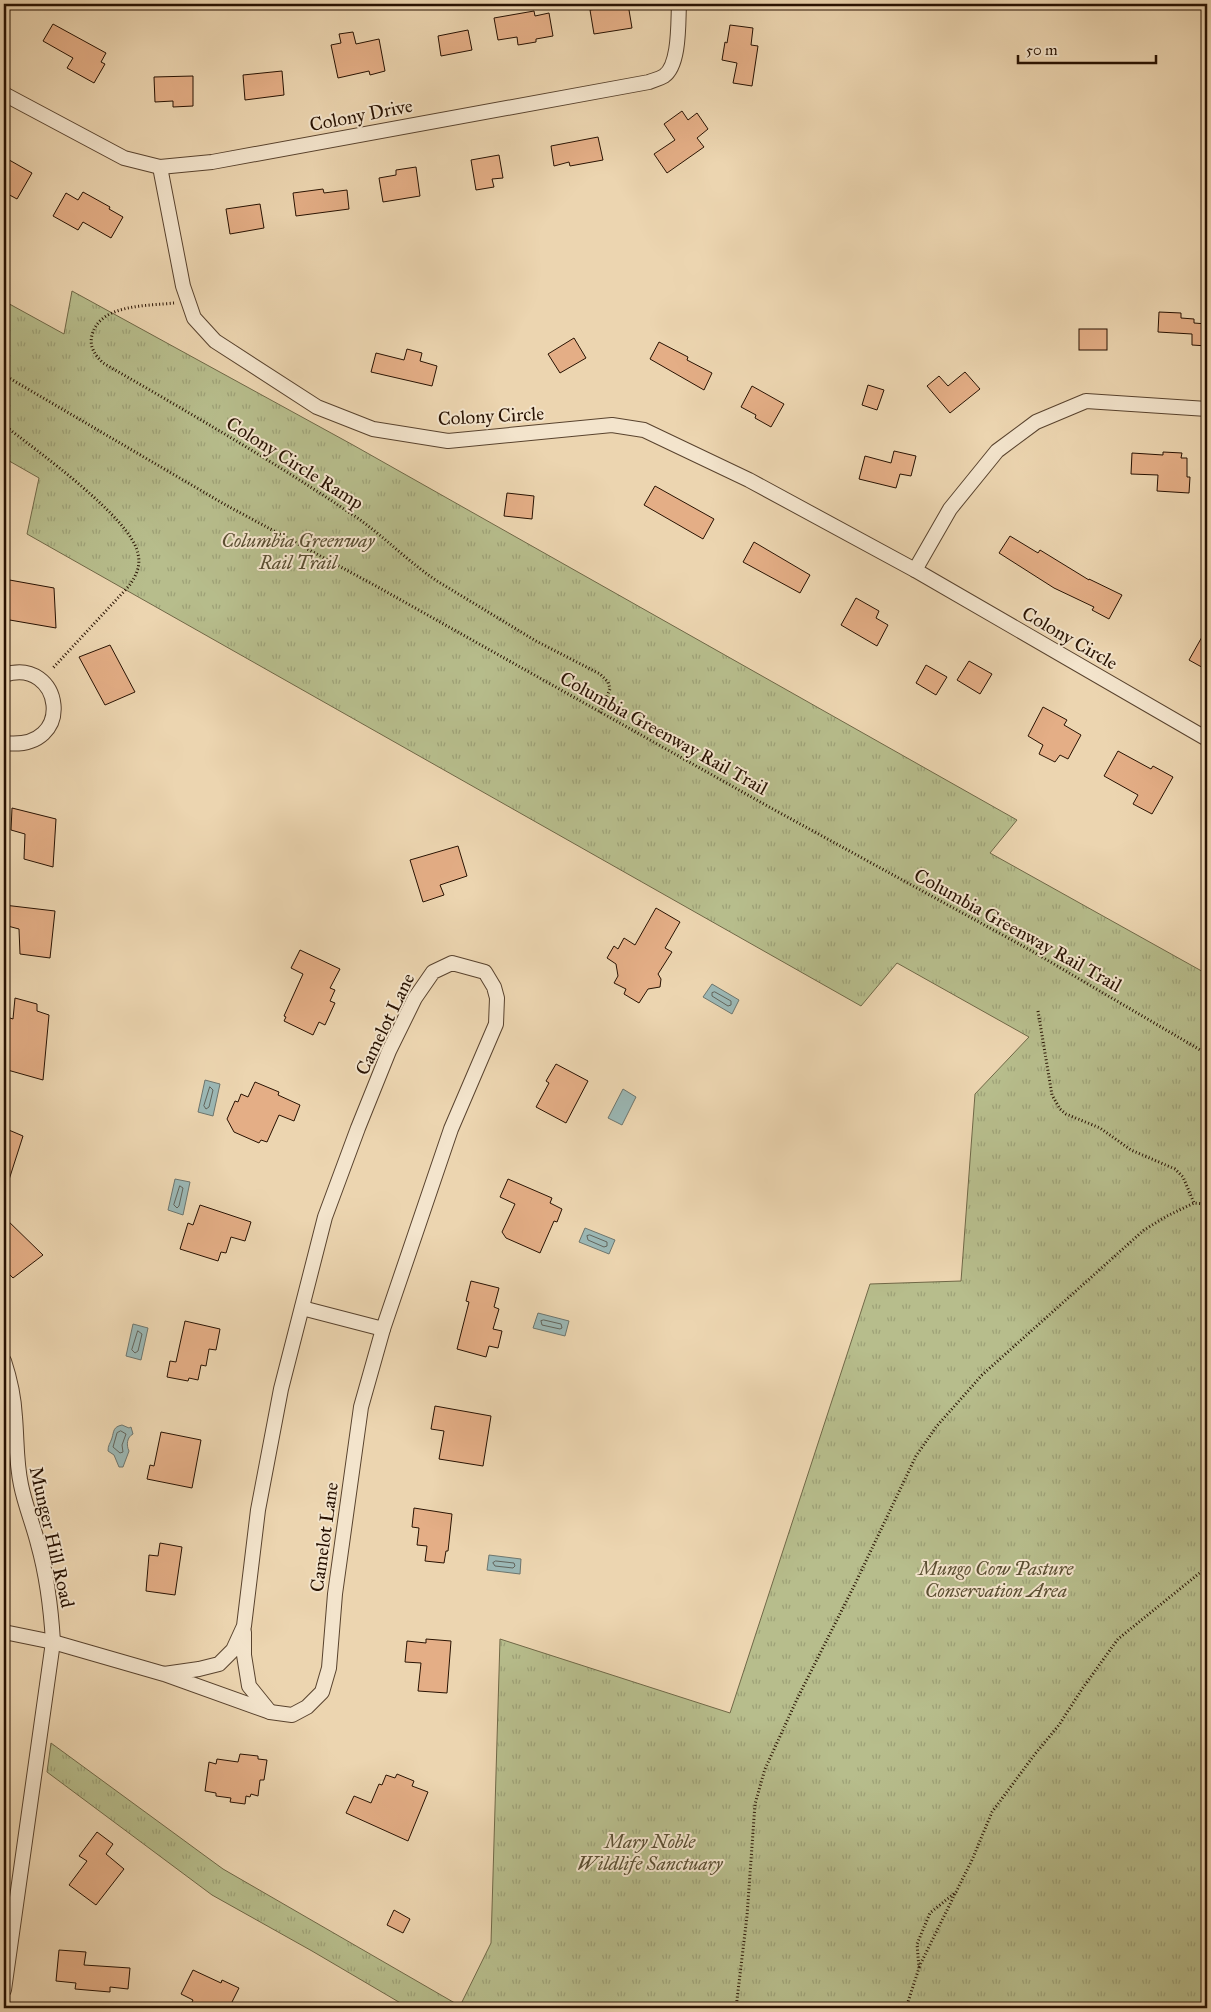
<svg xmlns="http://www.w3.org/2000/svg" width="1211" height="2012" font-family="'IM FELL Great Primer',serif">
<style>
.grass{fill:url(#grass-tufts);stroke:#706847}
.water{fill:#9bb7b4;stroke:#6d756d}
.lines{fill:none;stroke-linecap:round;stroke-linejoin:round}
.shore{stroke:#62645b;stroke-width:1}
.building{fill:#e4ae86;stroke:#281202}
.street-casing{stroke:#59432e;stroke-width:16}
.path{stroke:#281202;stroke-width:3;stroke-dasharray:1 2.5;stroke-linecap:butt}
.street{stroke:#f3e4cc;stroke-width:14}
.labels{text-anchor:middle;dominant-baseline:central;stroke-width:4;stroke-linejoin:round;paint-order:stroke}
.street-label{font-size:19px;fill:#281202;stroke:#f3e4cc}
.park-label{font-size:19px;font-style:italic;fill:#5a4e32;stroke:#f3e4cc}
</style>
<defs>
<pattern id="grass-tufts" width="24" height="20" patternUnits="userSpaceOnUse" patternTransform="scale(1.25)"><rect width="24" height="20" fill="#b7bd8c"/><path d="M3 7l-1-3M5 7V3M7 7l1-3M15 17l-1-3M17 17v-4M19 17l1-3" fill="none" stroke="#9da177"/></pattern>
</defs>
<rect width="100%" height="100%" fill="#ecd5b0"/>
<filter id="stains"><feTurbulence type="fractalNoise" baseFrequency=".004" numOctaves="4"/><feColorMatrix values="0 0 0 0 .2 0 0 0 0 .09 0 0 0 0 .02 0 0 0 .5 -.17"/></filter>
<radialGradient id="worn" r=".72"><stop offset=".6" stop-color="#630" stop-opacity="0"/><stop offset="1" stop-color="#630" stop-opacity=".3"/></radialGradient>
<!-- grass -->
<path class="grass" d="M72,291L353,445L1017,820L990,853L1207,974V2008H409L312,1951L212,1895L47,1772L51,1743L223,1869L460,2006L491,1943L500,1639L730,1713L870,1284L961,1281L975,1094L1029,1037L897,963L861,1006L27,534L39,478L4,458V301L64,334Z"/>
<!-- water -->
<g class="water">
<path d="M712,984L739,1000L732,1014L703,997Z"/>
<path d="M205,1080L220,1084L213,1116L198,1112Z"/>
<path d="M623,1089L636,1097L622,1125L608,1118Z"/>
<path d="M175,1179L190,1182L183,1215L168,1210Z"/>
<path d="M585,1228L615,1240L609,1254L579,1242Z"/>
<path d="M538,1313L569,1321L565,1336L533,1328Z"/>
<path d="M133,1324L148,1328L141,1360L126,1356Z"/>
<path d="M122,1425L129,1428L131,1427L133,1434C127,1437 126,1445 129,1451L123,1467H119L114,1455L108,1451C108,1445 110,1444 112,1438C114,1431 113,1427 122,1425Z"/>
<path d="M489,1555L521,1559L520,1574L487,1570Z"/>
</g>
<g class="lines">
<!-- shore -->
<g class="shore">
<path d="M715,992L731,1001V1005L728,1006L712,996V993Z"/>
<path d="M210,1087L213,1090L209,1107L206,1109L204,1106Z"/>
<path d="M180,1186L183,1188L179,1206L177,1208L174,1205Z"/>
<path d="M590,1235L607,1242V1246L604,1247L588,1240L587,1236Z"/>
<path d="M544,1320L561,1324L562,1328L560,1329L542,1325L541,1321Z"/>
<path d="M138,1331L142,1334L138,1351L135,1353L132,1350Z"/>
<path d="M121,1431L126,1434L122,1445L123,1452L120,1453L113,1447L117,1433Z"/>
<path d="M496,1561L514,1563L515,1566L513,1568L495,1566L493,1563Z"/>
</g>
</g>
<!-- building -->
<g class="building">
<path d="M628,4L632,28L594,34L590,10Z"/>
<path d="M534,11L535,16L549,13L553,36L536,39V42L518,45L517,37L498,40L494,18Z"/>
<path d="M53,24L106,53L101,62L105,64L94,83L67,68L73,58L43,41Z"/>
<path d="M730,25L753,28L751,45L758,46L752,86L733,83L737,63L722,60L725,42L727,43Z"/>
<path d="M468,30L472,50L441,56L438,36Z"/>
<path d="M353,32L356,44L379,39L385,71L370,75L369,71L338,78L331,45L341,43L339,34Z"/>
<path d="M282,71L284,95L245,100L243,75Z"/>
<path d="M193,76V106L173,107V101L155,102L154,77Z"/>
<path d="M682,111L688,120L697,113L708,129L697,138L704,147L667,173L654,154L675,140L664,124Z"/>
<path d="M598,137L603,160L570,166L569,162L554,166L551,146Z"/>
<path d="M499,155L503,178L492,179L494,187L476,190L471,160Z"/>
<path d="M4,157L32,173L17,199L4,192Z"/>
<path d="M416,167L420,196L383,202L379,178L396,175V170Z"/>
<path d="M323,189L324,193L347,190L349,209L296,216L293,193Z"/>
<path d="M83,192L110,207L109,209L123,217L111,238L83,222L78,230L53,216L66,193L78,200Z"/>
<path d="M260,204L264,228L230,234L226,209Z"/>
<path d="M1159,312L1181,313V318L1194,319V323L1207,324V346L1192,345V334L1158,332Z"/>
<rect x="1079" y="329" width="28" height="21"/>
<path d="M574,338L586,358L560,373L548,354Z"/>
<path d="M659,342L688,357L687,360L712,373L704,390L650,359Z"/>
<path d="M407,349L422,353L420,361L437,366L432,386L371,372L376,353L404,360Z"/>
<path d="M965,372L980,389L950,413L927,386L939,376L948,386Z"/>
<path d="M868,385L884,390L877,410L862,405Z"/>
<path d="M752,386L784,404L771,427L755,418L756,415L741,407Z"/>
<path d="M894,451L916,456L911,476L900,474L896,488L859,479L865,456L891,463Z"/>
<path d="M1163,452L1182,453L1181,458H1187V477H1190L1189,493L1157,491L1158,475L1131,474L1132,453L1163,455Z"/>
<path d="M655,486L714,519L703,539L644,505Z"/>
<path d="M507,493L534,496L532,519L504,516Z"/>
<path d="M1010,536L1038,553L1040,550L1089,580V579L1122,595L1109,619L1092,610L1094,607L1054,588L999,553Z"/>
<path d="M754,542L810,575L800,593L743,562Z"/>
<path d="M4,579L54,588L56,628L4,619Z"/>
<path d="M856,598L879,611L876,618L888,625L877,646L841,625Z"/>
<path d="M1207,628V670L1189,660Z"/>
<path d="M110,645L135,692L105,705L79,657Z"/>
<path d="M969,661L992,674L980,694L957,680Z"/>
<path d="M926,665L947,677L936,695L916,683Z"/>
<path d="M1043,707L1067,720L1064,725L1081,735L1068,759L1060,755L1055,762L1039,754L1043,745L1028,736Z"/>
<path d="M1118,751L1151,769L1153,766L1173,777L1152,814L1133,804L1138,795L1104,776Z"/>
<path d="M12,808L56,819L53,867L24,859L25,834L11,830Z"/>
<path d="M458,846L467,876L440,885L444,895L423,902L410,860Z"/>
<path d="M4,905L55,911L50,958L20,954L19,929L4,925Z"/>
<path d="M656,908L680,922L665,948L672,952L658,974L661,979L660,987L648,989L639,1003L624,994L626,989L614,983L618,976L616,964L607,958L614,946L618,949L624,938L635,945Z"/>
<path d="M300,950L340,969L330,988L335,990L330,1001L335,1003L325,1025L319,1022L313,1035L284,1021L286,1017L284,1016L303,974L291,968Z"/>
<path d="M15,998L37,1004V1011L49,1015L43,1080L4,1069V1016L13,1019Z"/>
<path d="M556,1064L588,1081L566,1123L536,1107L549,1083L546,1081Z"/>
<path d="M255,1082L279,1092L278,1095L300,1105L294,1121L279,1115L267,1142L261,1140L259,1143L234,1132L227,1119L235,1101L238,1102L241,1094L248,1097Z"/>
<path d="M4,1128L23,1136L7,1186H4Z"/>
<path d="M508,1179L552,1198L550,1203L562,1209L557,1222L554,1221L540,1253L506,1238L502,1232L515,1204L500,1197Z"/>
<path d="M200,1205L251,1222L245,1241L231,1237L226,1253L221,1252L218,1261L180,1249L188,1223L193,1225Z"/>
<path d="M4,1217L43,1255L13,1278L4,1269Z"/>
<path d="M471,1281L499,1288L494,1307L499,1309L493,1329L502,1331L498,1348L489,1346L486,1357L457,1349L469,1302L466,1301Z"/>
<path d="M185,1321L220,1329L216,1350L209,1349L206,1366L201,1365L198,1380L189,1378L188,1381L167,1377L170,1361L176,1362Z"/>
<path d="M435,1406L491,1416L483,1466L439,1459L444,1431L431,1429Z"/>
<path d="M161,1432L201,1440L192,1488L147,1479L150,1465L154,1466Z"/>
<path d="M414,1508L452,1514L448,1551H446L444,1563L425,1561L427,1546L417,1545L419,1528L412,1527Z"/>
<path d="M160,1543L182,1547L175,1595L146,1591L149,1555L158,1556Z"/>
<path d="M426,1639L451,1641L447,1693L418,1691L421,1663L405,1662L407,1641L426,1643Z"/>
<path d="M240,1754L258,1756V1759L267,1760L264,1780H260L258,1796L251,1794L250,1797L246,1796L245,1804L230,1802L231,1798L216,1796V1793L205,1791L209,1762L216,1764L217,1759L238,1762Z"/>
<path d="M397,1774L414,1781L412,1786L428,1792L408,1841L346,1813L354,1796L371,1803L379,1784L382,1785L386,1775L395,1778Z"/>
<path d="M97,1832L113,1844L106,1854L124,1869L96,1905L69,1885L87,1861L79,1856Z"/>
<path d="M394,1910L410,1919L403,1933L387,1925Z"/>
<path d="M59,1950L86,1952L84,1965L130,1968L128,1989L110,1987V1992L75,1989L76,1983L56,1981Z"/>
<path d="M193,1970L221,1983L222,1980L239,1988L229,2008H189L193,2000L181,1994Z"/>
</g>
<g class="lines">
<defs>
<g id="street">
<path d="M4,94L124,158L160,167L212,162L649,82C654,80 659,79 664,76C680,65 678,22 679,4"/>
<path d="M160,167L183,286L194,318L215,341L317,407L373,429L448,441L612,425L644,430L749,480L915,570L1207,739"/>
<path d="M915,570L950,509L997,451L1036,422L1086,401L1207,409"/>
<path d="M4,675C62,655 78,752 4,743"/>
<path d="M302,1308L383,1329"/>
<path d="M4,1361C10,1379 14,1398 15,1417C17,1440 16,1462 21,1485C25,1505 33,1524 38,1544C47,1576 51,1608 53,1642L4,1990"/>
<path d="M4,1632L53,1642L164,1674L270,1712L292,1715L307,1707L322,1692L329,1668L335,1594L361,1407L383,1329L451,1129L496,1024L497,998L494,987L485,972L452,963L433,972L415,998L389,1051L358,1128L325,1217L281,1389L258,1510L244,1626L233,1650L219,1664L199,1669L164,1674"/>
<path d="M244,1632V1655L249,1686L270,1712"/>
</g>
</defs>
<!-- street casing -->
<use href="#street" class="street-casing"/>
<!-- path -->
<g class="path">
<path d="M174,303C148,306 103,304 93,332C88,345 94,354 103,363C188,412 273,461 353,515C383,535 407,561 437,581L536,641L600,674L608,682L610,689L600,713"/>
<path d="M4,375L224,504L376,586L771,808L1030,950L1207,1054"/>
<path d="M4,425C34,449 132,518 138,554C141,566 136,576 129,586L52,669"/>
<path d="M1038,1011L1052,1095L1060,1109L1066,1114L1100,1128L1131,1150L1175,1169L1183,1177L1194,1203"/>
<path d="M919,1967L955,1894"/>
<path d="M736,2008L747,1916L755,1804L765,1769L798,1697L855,1584L916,1456L936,1427L982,1375L1144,1230L1167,1216L1194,1203L1207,1204"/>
<path d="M906,2008L919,1968L917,1944L930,1913L956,1892L972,1860L992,1812L1035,1754L1059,1725L1082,1689L1118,1639L1207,1567"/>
</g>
<!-- street -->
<use href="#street" class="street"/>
</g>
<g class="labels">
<!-- street labels -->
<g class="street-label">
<text transform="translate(361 115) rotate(-11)">Colony Drive</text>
<text transform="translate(491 416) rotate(-3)">Colony Circle</text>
<text transform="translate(295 463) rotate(32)">Colony Circle Ramp</text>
<text transform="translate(1070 638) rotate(30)">Colony Circle</text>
<text transform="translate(664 733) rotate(29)">Columbia Greenway Rail Trail</text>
<text transform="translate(1018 930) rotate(29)">Columbia Greenway Rail Trail</text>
<text transform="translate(385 1024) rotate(-64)">Camelot Lane</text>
<text transform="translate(52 1537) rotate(77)">Munger Hill Road</text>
<text transform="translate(324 1537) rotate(-82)">Camelot Lane</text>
</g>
<!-- park labels -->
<g class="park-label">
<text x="298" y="540">Columbia Greenway<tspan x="298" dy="22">Rail Trail</tspan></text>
<text x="996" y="1568">Mungo Cow Pasture<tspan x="996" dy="22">Conservation Area</tspan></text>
<text x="650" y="1841">Mary Noble<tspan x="650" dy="22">Wildlife Sanctuary</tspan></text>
</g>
</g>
<!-- margin -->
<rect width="1211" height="2012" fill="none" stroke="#ecd5b0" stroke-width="20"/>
<rect x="5" y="5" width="1201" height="2002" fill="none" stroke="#281202" stroke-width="2.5"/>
<rect x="10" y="10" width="1191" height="1992" fill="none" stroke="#281202"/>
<!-- scale -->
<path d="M1018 55v8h138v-8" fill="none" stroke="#281202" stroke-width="2.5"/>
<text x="1026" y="55" font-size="15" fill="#281202" stroke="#f3e4cc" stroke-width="4" paint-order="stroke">50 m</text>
<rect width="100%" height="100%" filter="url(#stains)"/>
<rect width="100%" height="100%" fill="url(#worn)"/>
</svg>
